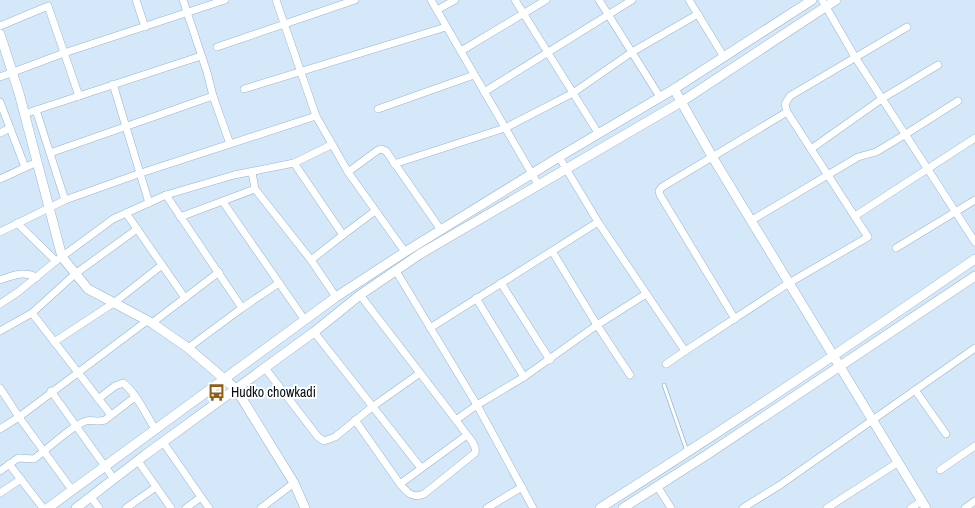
<svg xmlns="http://www.w3.org/2000/svg" width="975" height="508" font-family="'Archivo Narrow',sans-serif">
<style>
.lines{fill:none;stroke-linecap:round;stroke-linejoin:round}
.lane-casing{stroke:#96b5d2;stroke-width:4.5}
.street-casing{stroke:#96b5d2;stroke-width:8}
.secondary-casing{stroke:#96b5d2;stroke-width:10}
.lane{stroke:#fff;stroke-width:3}
.street{stroke:#fff;stroke-width:7}
.secondary{stroke:#fff;stroke-width:9}
.labels{text-anchor:middle;dominant-baseline:central;stroke-width:4;stroke-linejoin:round;paint-order:stroke}
.poi-label{font-size:14px;fill:#040d17;stroke:#fff;text-anchor:start}
</style>
<rect width="100%" height="100%" fill="#d5e8fa"/>
<g class="lines">
<defs>
<path id="lane" d="M664,385L687,451"/>
<g id="street">
<path d="M136,0L145,27"/>
<path d="M183,0L207,72L213,96L230,144"/>
<path d="M431,0L539,186"/>
<path d="M515,0L598,133"/>
<path d="M599,0L660,97"/>
<path d="M689,0L724,57"/>
<path d="M822,0L855,57L975,242"/>
<path d="M437,10L455,0"/>
<path d="M0,26L48,6L79,96"/>
<path d="M217,47L355,0"/>
<path d="M461,51L546,0"/>
<path d="M0,77L64,53L225,0"/>
<path d="M113,84L149,203"/>
<path d="M244,89L446,27"/>
<path d="M484,92L632,0"/>
<path d="M0,102L25,167"/>
<path d="M378,109L474,75"/>
<path d="M36,110L65,200"/>
<path d="M24,114L201,56"/>
<path d="M316,116L348,172L405,252"/>
<path d="M0,133L10,128"/>
<path d="M331,145L294,163L343,235L375,211"/>
<path d="M811,149L883,98L938,65"/>
<path d="M50,153L213,96"/>
<path d="M559,157L598,222L685,351L789,283L868,237L787,112L785,104L790,96L907,27"/>
<path d="M394,164L505,128L573,93L632,52L698,14"/>
<path d="M252,172L255,189L311,260L336,297"/>
<path d="M348,172L378,150L381,149L386,151L441,230"/>
<path d="M0,179L37,162"/>
<path d="M166,195L234,175L294,163"/>
<path d="M223,202L304,319"/>
<path d="M126,213L185,298"/>
<path d="M855,216L975,138"/>
<path d="M180,217L255,189"/>
<path d="M752,220L858,157L876,152L906,134L958,101"/>
<path d="M17,223L56,261"/>
<path d="M0,232L65,200L141,173L316,116L276,0"/>
<path d="M896,248L975,200"/>
<path d="M552,251L597,325L630,375"/>
<path d="M311,260L343,235"/>
<path d="M396,271L477,405L524,377L597,325L646,294"/>
<path d="M0,280C14,275 23,271 37,277"/>
<path d="M501,283L550,360"/>
<path d="M360,295L420,373"/>
<path d="M476,298L524,377"/>
<path d="M0,304L18,292L56,261L113,219L166,195L242,308L188,348"/>
<path d="M242,308L279,283"/>
<path d="M32,313L111,415"/>
<path d="M735,319L660,195L659,191L662,187L787,112"/>
<path d="M152,323L219,272"/>
<path d="M430,328L598,222"/>
<path d="M0,331L32,313L75,274L137,229"/>
<path d="M314,332L421,468"/>
<path d="M54,342L115,302L162,265"/>
<path d="M666,364L685,351"/>
<path d="M265,368L318,437L324,441L335,437L372,407L420,373L456,420L477,405L533,508"/>
<path d="M0,388L19,417L0,429"/>
<path d="M915,390L946,434"/>
<path d="M51,391L114,479"/>
<path d="M98,399L115,386L123,383C135,391 147,416 155,429"/>
<path d="M355,420L400,484L467,435L456,420"/>
<path d="M163,442L201,497"/>
<path d="M138,461L171,508"/>
<path d="M9,464L43,508"/>
<path d="M940,470L975,446"/>
<path d="M0,471L18,458L34,459C48,449 71,426 86,421C92,419 98,423 105,420L135,397"/>
<path d="M400,484C407,492 412,499 424,494L475,453C477,446 471,440 467,435"/>
<path d="M657,486L671,508"/>
<path d="M72,490L19,417L148,320"/>
<path d="M0,493L21,479"/>
<path d="M91,497L99,508"/>
<path d="M126,508L156,487"/>
<path d="M186,508L201,497L209,508"/>
<path d="M261,508L294,483"/>
<path d="M487,508L522,487"/>
<path d="M743,508L780,485L975,348"/>
<path d="M827,508L897,463"/>
<path d="M911,508L922,501"/>
<path d="M965,508L975,501"/>
</g>
<g id="secondary">
<path d="M0,34L19,93L62,257L88,289L152,323L188,348L236,389L294,483L305,508"/>
<path d="M674,89L713,158L926,508"/>
<path d="M48,508L336,297L405,252L559,157L674,89L812,0"/>
<path d="M76,508L145,455L314,332L360,295L420,254L681,102L836,0"/>
<path d="M600,508C727,428 852,344 975,259"/>
<path d="M623,508L708,454L975,276"/>
</g>
</defs>
<!-- lane casing -->
<use href="#lane" class="lane-casing"/>
<!-- street casing -->
<use href="#street" class="street-casing"/>
<!-- secondary casing -->
<use href="#secondary" class="secondary-casing"/>
<!-- lane -->
<use href="#lane" class="lane"/>
<!-- street -->
<use href="#street" class="street"/>
<!-- secondary -->
<use href="#secondary" class="secondary"/>
</g>
<!-- icons -->
<defs>
<symbol id="bus-bare" viewBox="-9 -9 18 18"><path d="M-5-6H5V4H4V6H2V4H-2V6H-4V4H-5ZM-3.5-4V0h7V-4ZM-3.5 1.2v1.5H-2V1.2ZM2 1.2v1.5H3.5V1.2Z" fill="#945d15" stroke="#fff" stroke-width="2.5" paint-order="stroke"/></symbol>
</defs>
<g fill-rule="evenodd">
<use href="#bus-bare" x="204" y="380" width="25" height="25"/>
</g>
<g class="labels">
<!-- poi labels -->
<g class="poi-label">
<text x="231" y="392">Hudko chowkadi</text>
</g>
</g>
</svg>
